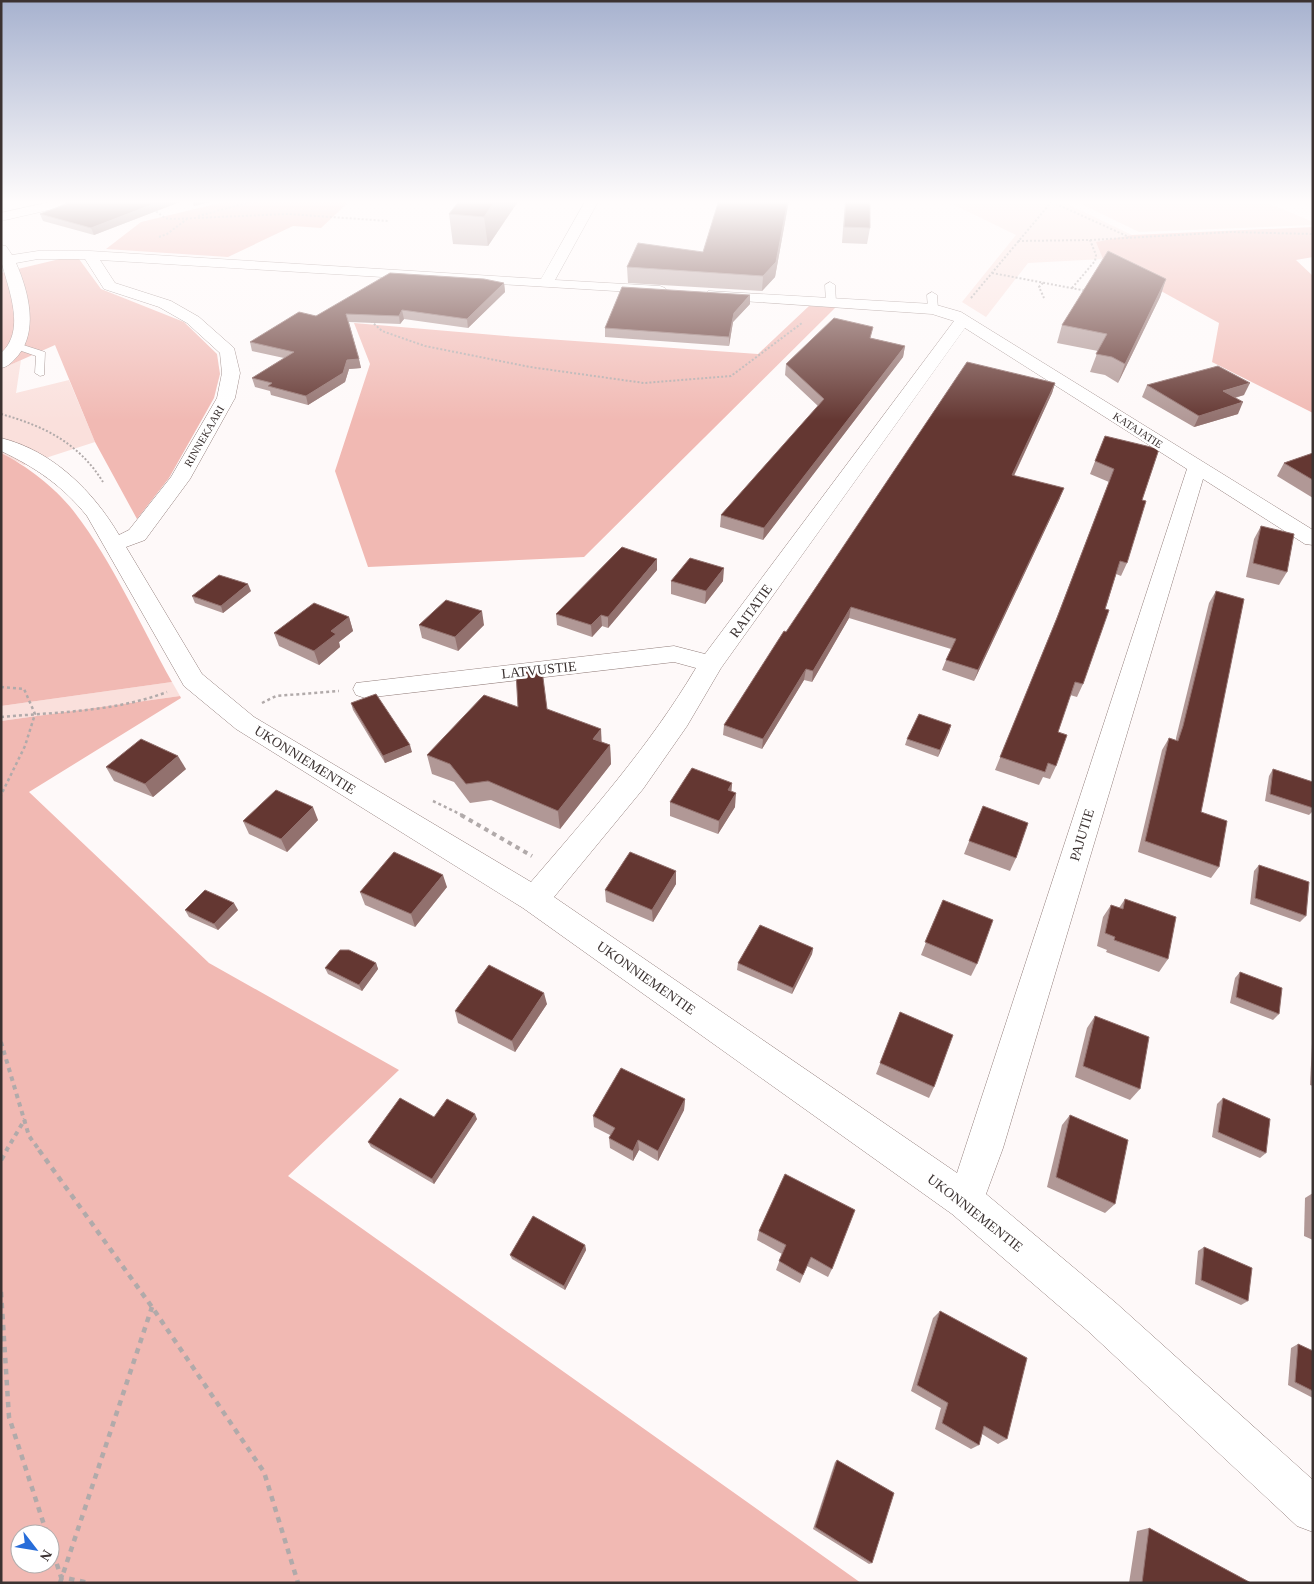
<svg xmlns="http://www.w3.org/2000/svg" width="1314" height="1584" font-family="Georgia,serif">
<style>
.green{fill:#fae0dc}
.forest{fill:#f1b9b3;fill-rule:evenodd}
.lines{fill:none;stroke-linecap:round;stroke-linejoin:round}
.lane-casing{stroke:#927e7b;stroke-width:1}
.street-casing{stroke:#927e7b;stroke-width:1}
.path-far3{stroke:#b1aaaa;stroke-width:2;stroke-dasharray:2 2;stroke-linecap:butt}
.path-far2{stroke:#b1aaaa;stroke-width:2.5;stroke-dasharray:3 3;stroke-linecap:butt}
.path-far1{stroke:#b1aaaa;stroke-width:4;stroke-dasharray:4.5 4.5;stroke-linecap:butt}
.path{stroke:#b1aaaa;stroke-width:4.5;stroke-dasharray:5.5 5.5;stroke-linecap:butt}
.lane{fill:#fff;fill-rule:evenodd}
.street{fill:#fff;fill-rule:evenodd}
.wall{fill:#b19896}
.shaded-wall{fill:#92716e}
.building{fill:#643732;stroke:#92716e}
.labels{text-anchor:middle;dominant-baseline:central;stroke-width:5;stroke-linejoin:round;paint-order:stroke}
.far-street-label{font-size:11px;fill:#3b3231;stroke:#fff}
.street-label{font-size:14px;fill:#3b3231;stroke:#fff}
</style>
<rect width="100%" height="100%" fill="#fef9f9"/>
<!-- green -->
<g class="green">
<path d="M944,200H1059L1132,235L1097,242L1103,259L1028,263L986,317L962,302L1016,235Z"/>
<path d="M1073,200H1261L1313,222V225L1139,232Z"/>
<path d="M21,360L16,393L69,380L95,442L24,465L1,453V369Z"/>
<path d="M172,682L180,696L1,721V706Z"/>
</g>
<!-- forest -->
<g class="forest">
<path d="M232,200H351L321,228L293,226L228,257L106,249L141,222Z"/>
<path d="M1313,227V257L1296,260L1313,276V413L1212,362L1219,323L1103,259L1096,242L1132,235Z"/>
<path d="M64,258L79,259L101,289L184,322L217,354L220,374L214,398L169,478L137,519L95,442L55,345L1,369V273Z"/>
<path d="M809,306L836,307L584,557L368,567L335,471L370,364L354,323L506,336L758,354Z"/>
<path d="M1,453C26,465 58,490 75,513C112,561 142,628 172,682L1,706Z"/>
<path d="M180,696L181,698L29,792L209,963L399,1070L288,1176L861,1583H1V721ZM20,1534H50V1564H20Z"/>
</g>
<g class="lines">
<defs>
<g id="lane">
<path d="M830,282L835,285L836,302L831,305L826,302L825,285Z"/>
<path d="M932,292L937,295L938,309L933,312L928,309L927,295Z"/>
<path d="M17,343L45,352L44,375L40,376L35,373L36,356L13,348L12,346Z"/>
</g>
<g id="street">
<path d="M59,200H81L79,203L1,221V213Z"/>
<path d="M586,200H599L555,280L660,286L665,288L668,291L665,294L100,260L115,283L171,301L199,317L234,348L240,373L235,398L190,479L145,540L126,547L202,674L254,717L531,882C591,812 649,747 696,668L674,662L365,698L356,695L353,689L356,683L674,646L705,654L954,321L932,314L713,299L708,297L705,294L708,291L933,304L961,312L1313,530V545L1305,544L1203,479L1003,1148L986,1194L1116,1303L1313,1480V1532L1297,1526L1088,1331L952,1214L523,908L236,729L184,686L87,516C63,486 35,467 1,451V438C53,451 93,491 119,535L129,530L171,477L217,398L222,373L220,353L187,323L159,307L104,289L85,259H38L16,263C29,292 40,335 14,360C10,364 7,367 1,368V353C26,331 9,291 2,264C0,258 1,251 1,245L6,246L12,255L38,251H90L541,279ZM965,328L1187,469L957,1173L554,897L643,789L687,726L721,668Z"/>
</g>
</defs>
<!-- lane casing -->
<use href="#lane" class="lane-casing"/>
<!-- street casing -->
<use href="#street" class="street-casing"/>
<!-- path-far3 -->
<g class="path-far3">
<path d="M1310,200L1313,201"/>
<path d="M1052,202L1129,237"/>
<path d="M153,209L165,218L172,219L288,214L388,221"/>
<path d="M198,216L258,200"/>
<path d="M159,237L167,234L187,219"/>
<path d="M1018,241L1090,240L1231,232L1313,234"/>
<path d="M992,273L1087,291"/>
<path d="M1043,283L1039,287L1044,298"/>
<path d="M1072,288L1095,261L1096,255L1090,240"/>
<path d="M971,298L1053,200"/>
<path d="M371,321L382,331L425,346L530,367L644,383L731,376L802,323"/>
<path d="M1,414C44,426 79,443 103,482"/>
</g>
<!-- path-far2 -->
<g class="path-far2">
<path d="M1,687L24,689L35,714L25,746L1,795"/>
<path d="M262,703L276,696L339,691"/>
<path d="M1,717C57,712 114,712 167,692"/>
<path d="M433,801L464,816"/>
</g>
<!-- path-far1 -->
<g class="path-far1">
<path d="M461,815L532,856"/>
<path d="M1,1042L29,1136L40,1151"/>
<path d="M6,1151L25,1119"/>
</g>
<!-- path -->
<g class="path">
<path d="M39,1150L152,1307L264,1472L298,1583"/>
<path d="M1,1160L7,1150"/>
<path d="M1,1292L9,1417L47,1534"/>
<path d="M50,1543L61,1577L89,1583"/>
<path d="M60,1583L152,1307"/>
</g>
<!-- lane -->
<use href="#lane" class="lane"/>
<!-- street -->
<use href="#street" class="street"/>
</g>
<!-- wall -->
<g class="wall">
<path d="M30,200H52L41,202Z"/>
<path d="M64,200H185L94,235L43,221L40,214L65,204Z"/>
<path d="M519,200L488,246L453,244L449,214Z"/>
<path d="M719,200H789L775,277L762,291L628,283L627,267L703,252Z"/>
<path d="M845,200H870V228L867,244L842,243Z"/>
<path d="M1166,279L1160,297L1118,383L1105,375L1090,372L1098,351L1057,343L1062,325Z"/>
<path d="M504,283L505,292L468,328L404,319L400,324L349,322L361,368L349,369L345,382L308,405L271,395L270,391L255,387L252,378L284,358L252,351L250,342L316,316Z"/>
<path d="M750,304L733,322L729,346L605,337V328Z"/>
<path d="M871,338L905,346L903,357L763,540L720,527L721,515L818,406L785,375L786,364Z"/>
<path d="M1055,383L1052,393L1014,476L1060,498L974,681L942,670L946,660L951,649L849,618L812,682L804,680L762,749L723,735L724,725L786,632Z"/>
<path d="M1147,385L1244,395L1235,398L1238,414L1194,427L1142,397Z"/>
<path d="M1105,436L1142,500L1127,563L1121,576L1116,574L1083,684L1077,697L1070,695L1058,732L1056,766L1050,779L1043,777L1039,785L995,770L1055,622L1109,482L1090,474Z"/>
<path d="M1313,453V498L1277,476L1284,463Z"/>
<path d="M1261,526L1287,572L1279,585L1246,577L1254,539Z"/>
<path d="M657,570L608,628L602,626L592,637L557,625L556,614Z"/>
<path d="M671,581H723L705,604L671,594Z"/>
<path d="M251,591L223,613L195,603L192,596Z"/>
<path d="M1216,591L1201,812L1219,867L1211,878L1138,852L1162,750L1169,738L1176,741V738L1209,603Z"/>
<path d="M349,617L353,631L339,642L340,647L319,665L279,646L274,633Z"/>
<path d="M419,625H484L458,651L422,638Z"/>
<path d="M351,703L412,752L385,763L353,710Z"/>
<path d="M518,707L547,709L601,742L610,745L611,764L560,829L491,800L470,803L454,782L432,774L427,755Z"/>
<path d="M951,725L949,732L938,757L905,745L907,739Z"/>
<path d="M106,767L186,769L153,797L114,781Z"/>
<path d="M1273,769L1313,782V811L1309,815L1265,801L1269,776Z"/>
<path d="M732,783L731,791L735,807L718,834L670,816V802Z"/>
<path d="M983,806L1016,858L1010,871L964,854Z"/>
<path d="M318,820L287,852L249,834L243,821Z"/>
<path d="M1259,865L1306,916L1300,922L1250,904L1254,871Z"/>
<path d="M676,871V884L653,922L606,902L605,890Z"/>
<path d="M447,887L415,927L365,905L360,892Z"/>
<path d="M1125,899L1168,959L1159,972L1106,952L1107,950L1097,946L1103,917L1111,905L1119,908Z"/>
<path d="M943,900L977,964L971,976L921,955Z"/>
<path d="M185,910H238L218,930L189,917Z"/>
<path d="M813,948L812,954L792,994L737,970L738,963Z"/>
<path d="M376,963L378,969L362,991L328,974L325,968Z"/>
<path d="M1240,972L1279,1014L1273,1020L1230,1003L1235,978Z"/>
<path d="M547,1004L515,1052L458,1023L455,1011Z"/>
<path d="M900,1012L934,1087L929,1098L876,1074Z"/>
<path d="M1095,1016L1140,1089L1130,1100L1075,1077L1087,1028Z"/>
<path d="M1313,1043V1086L1310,1085L1312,1044Z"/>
<path d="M1223,1098L1266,1153L1260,1158L1212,1137L1217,1104Z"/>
<path d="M685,1099L684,1110L658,1161L639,1150L633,1161L610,1148L609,1138L610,1135L594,1127L593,1116Z"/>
<path d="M1070,1115L1115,1204L1105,1213L1047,1187L1062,1125Z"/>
<path d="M434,1117L477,1119L434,1184L371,1147L368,1142Z"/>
<path d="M785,1174L832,1269L828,1277L807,1266L800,1283L776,1270L782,1254L757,1240L759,1231Z"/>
<path d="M1313,1193V1240L1304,1236L1305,1198Z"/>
<path d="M585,1245L586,1250L565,1290L512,1259L510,1255Z"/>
<path d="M1204,1247L1248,1301L1241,1305L1195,1284L1198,1251Z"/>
<path d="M940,1311L1007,1439L998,1444L982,1434L979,1445L971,1449L935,1429L941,1408L911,1391L933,1318Z"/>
<path d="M1298,1344L1313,1351V1398L1288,1385L1291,1348Z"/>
<path d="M837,1460L872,1563L869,1564L813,1529L835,1462Z"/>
<path d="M1149,1528L1251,1583H1129L1137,1531Z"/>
</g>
<!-- shaded-wall -->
<g class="shaded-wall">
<path d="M40,200H52L41,202Z"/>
<path d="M164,200H185L94,235L91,228Z"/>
<path d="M192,200H220L194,206Z"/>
<path d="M496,200H519L488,246L484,217Z"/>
<path d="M788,200H789L775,277L762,291L763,276Z"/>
<path d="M1166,279L1160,297L1118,383L1125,364Z"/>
<path d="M504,283L505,292L468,328L467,319Z"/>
<path d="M750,295V304L733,322L729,346V337L734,313Z"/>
<path d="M402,310L404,319L400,324L399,316Z"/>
<path d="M905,346L903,357L763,540L764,528Z"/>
<path d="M359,359L361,368L349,369L345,382L308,405L306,396L347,360Z"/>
<path d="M1055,383L1052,393L1009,486L1012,475Z"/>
<path d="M1250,383L1244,395L1218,402L1223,391Z"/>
<path d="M1243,402L1238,414L1194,427L1199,416Z"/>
<path d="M1064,488L1060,498L974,681L978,670Z"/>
<path d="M657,559V570L608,628V617Z"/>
<path d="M724,568L723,581L705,604L706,591Z"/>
<path d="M248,584L251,591L223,613L221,606Z"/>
<path d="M851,607L849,618L812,682L813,671Z"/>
<path d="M482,611L484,625L458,651L455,637Z"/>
<path d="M601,615L602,626L592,637L591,625Z"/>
<path d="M349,617L353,631L339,642L340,647L319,665L314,651L331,631Z"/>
<path d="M806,669L804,680L762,749L763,739Z"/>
<path d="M951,725L949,732L938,757L940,750Z"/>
<path d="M601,729L602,748L593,739Z"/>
<path d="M410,745L412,752L385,763L383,756Z"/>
<path d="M610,745L611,764L560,829L558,811Z"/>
<path d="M178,756L186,769L153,797L145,784Z"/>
<path d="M732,783L731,797L728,790Z"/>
<path d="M736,793L735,807L718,834L719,821Z"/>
<path d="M313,807L318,820L287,852L281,839Z"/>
<path d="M676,871V884L653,922L652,910Z"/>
<path d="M443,875L447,887L415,927L411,914Z"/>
<path d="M234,903L238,910L218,930L214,924Z"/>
<path d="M813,948L812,954L792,994L793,988Z"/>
<path d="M376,963L378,969L362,991L359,985Z"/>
<path d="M544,993L547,1004L515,1052L512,1041Z"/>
<path d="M685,1099L684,1110L658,1161V1151Z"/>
<path d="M475,1114L477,1119L434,1184L432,1179Z"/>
<path d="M638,1140L639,1150L633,1161V1151Z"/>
<path d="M585,1245L586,1250L565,1290L564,1286Z"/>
</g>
<!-- building -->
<g class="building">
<path d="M64,200H164L91,228L40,214L71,202Z"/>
<path d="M460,200H496L484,217L449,214Z"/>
<path d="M719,200H788L776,262L763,276L627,267L638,243L703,252Z"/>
<path d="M846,200H870V228L844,227Z"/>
<path d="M1108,251L1166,279L1125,364L1112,357L1096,354L1107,334L1062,325Z"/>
<path d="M390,273L484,279L504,283L467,319L402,310L399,316L346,314L359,359L347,360L343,373L306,396L268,386L272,383L252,378L294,352L250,342L299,312L316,316Z"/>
<path d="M622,287L750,295L734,313L729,337L605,328Z"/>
<path d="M834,318L873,327L870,338L905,346L764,528L721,515L824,399L786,364Z"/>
<path d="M967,362L1055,383L1012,475L1064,488L978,670L946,660L956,639L851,607L813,671L806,669L763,739L724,725L784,631L786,632Z"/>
<path d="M1218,366L1250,383L1223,391L1243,402L1199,416L1147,385Z"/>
<path d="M1105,436L1159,449L1142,500L1146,501L1127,563L1120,561L1105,609L1109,610L1083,684L1075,682L1058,732L1067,735L1056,766L1048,763L1045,772L1000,757L1057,618L1114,469L1095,461Z"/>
<path d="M1313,453V480L1284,463Z"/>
<path d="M1261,526L1294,534L1287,572L1253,563Z"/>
<path d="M622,547L657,559L608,617L601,615L591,625L556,614Z"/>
<path d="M690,558L724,568L706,591L671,581Z"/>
<path d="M219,575L248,584L221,606L192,596Z"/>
<path d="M1216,591L1244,599L1201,812L1227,821L1219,867L1145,841L1169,738L1178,741L1183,726Z"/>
<path d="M446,600L482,611L455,637L419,625Z"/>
<path d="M314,603L349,617L331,631L336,634L314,651L274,633Z"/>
<path d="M542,670L547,709L601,729L593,739L610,745L558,811L488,781L466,784L450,764L427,755L484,695L518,707L516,672Z"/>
<path d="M376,694L410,745L383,756L351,703Z"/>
<path d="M919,714L951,725L940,750L907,739Z"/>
<path d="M141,739L178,756L145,784L106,767Z"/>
<path d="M692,768L732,783L728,790L736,793L719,821L670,802Z"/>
<path d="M1273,769L1313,782V808L1270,794Z"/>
<path d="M276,790L313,807L281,839L243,821Z"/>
<path d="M983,806L1028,823L1016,858L969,841Z"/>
<path d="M394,852L443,875L411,914L360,892Z"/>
<path d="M630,852L676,871L652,910L605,890Z"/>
<path d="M1259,865L1309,882L1306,916L1255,898Z"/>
<path d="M205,890L234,903L214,924L185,910Z"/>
<path d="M1125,899L1176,917L1168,959L1114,940L1115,937L1105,933L1111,905L1123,909Z"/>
<path d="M943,900L993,920L977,964L925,942Z"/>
<path d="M760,925L813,948L793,988L738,963Z"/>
<path d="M340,950H349L376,963L359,985L325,968Z"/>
<path d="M489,965L544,993L512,1041L455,1011Z"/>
<path d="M1240,972L1282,988L1279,1014L1236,997Z"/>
<path d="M900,1012L953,1035L934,1087L880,1063Z"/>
<path d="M1095,1016L1149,1037L1140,1089L1083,1066Z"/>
<path d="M621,1068L685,1099L658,1151L638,1140L633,1151L609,1138L615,1128L593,1116Z"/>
<path d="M400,1098L434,1117L447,1099L475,1114L432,1179L368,1142Z"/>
<path d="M1223,1098L1270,1119L1266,1153L1218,1132Z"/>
<path d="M1070,1115L1128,1140L1115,1204L1056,1177Z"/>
<path d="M785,1174L855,1210L832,1269L811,1257L803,1275L779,1261L786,1245L759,1231Z"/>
<path d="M533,1216L585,1245L564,1286L510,1255Z"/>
<path d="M1204,1247L1252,1268L1248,1301L1201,1280Z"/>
<path d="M940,1311L1027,1358L1007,1439L984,1426L979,1445L942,1423L948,1403L917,1385Z"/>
<path d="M1298,1344L1313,1351V1391L1295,1382Z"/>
<path d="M837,1460L894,1493L872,1563L815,1527Z"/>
<path d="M1149,1528L1251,1583H1142Z"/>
</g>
<!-- sky -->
<linearGradient id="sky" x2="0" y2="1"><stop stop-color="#a7b2cf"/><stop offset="0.48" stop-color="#fffcfc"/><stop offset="1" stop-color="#fffcfc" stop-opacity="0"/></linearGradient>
<rect width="1314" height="421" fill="url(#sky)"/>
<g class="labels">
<!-- far-street labels -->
<g class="far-street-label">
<text transform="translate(1138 430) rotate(33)">KATAJATIE</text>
<text transform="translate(204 436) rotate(-60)">RINNEKAARI</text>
</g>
<!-- street labels -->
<g class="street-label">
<text transform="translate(751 611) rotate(-54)">RAITATIE</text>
<text transform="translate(539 670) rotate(-6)">LATVUSTIE</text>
<text transform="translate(305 760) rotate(32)">UKONNIEMENTIE</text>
<text transform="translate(1082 835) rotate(-73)">PAJUTIE</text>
<text transform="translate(646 978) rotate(35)">UKONNIEMENTIE</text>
<text transform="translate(975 1213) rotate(38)">UKONNIEMENTIE</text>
</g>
</g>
<!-- border -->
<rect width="1314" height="1584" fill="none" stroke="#3b3231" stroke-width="5"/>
<!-- north arrow -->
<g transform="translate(35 1549) rotate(121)"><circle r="24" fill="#ffffff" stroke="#b1adad"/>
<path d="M0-4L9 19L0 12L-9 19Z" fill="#276dd9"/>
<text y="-8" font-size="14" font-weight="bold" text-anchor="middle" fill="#3b3231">N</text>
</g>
</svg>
